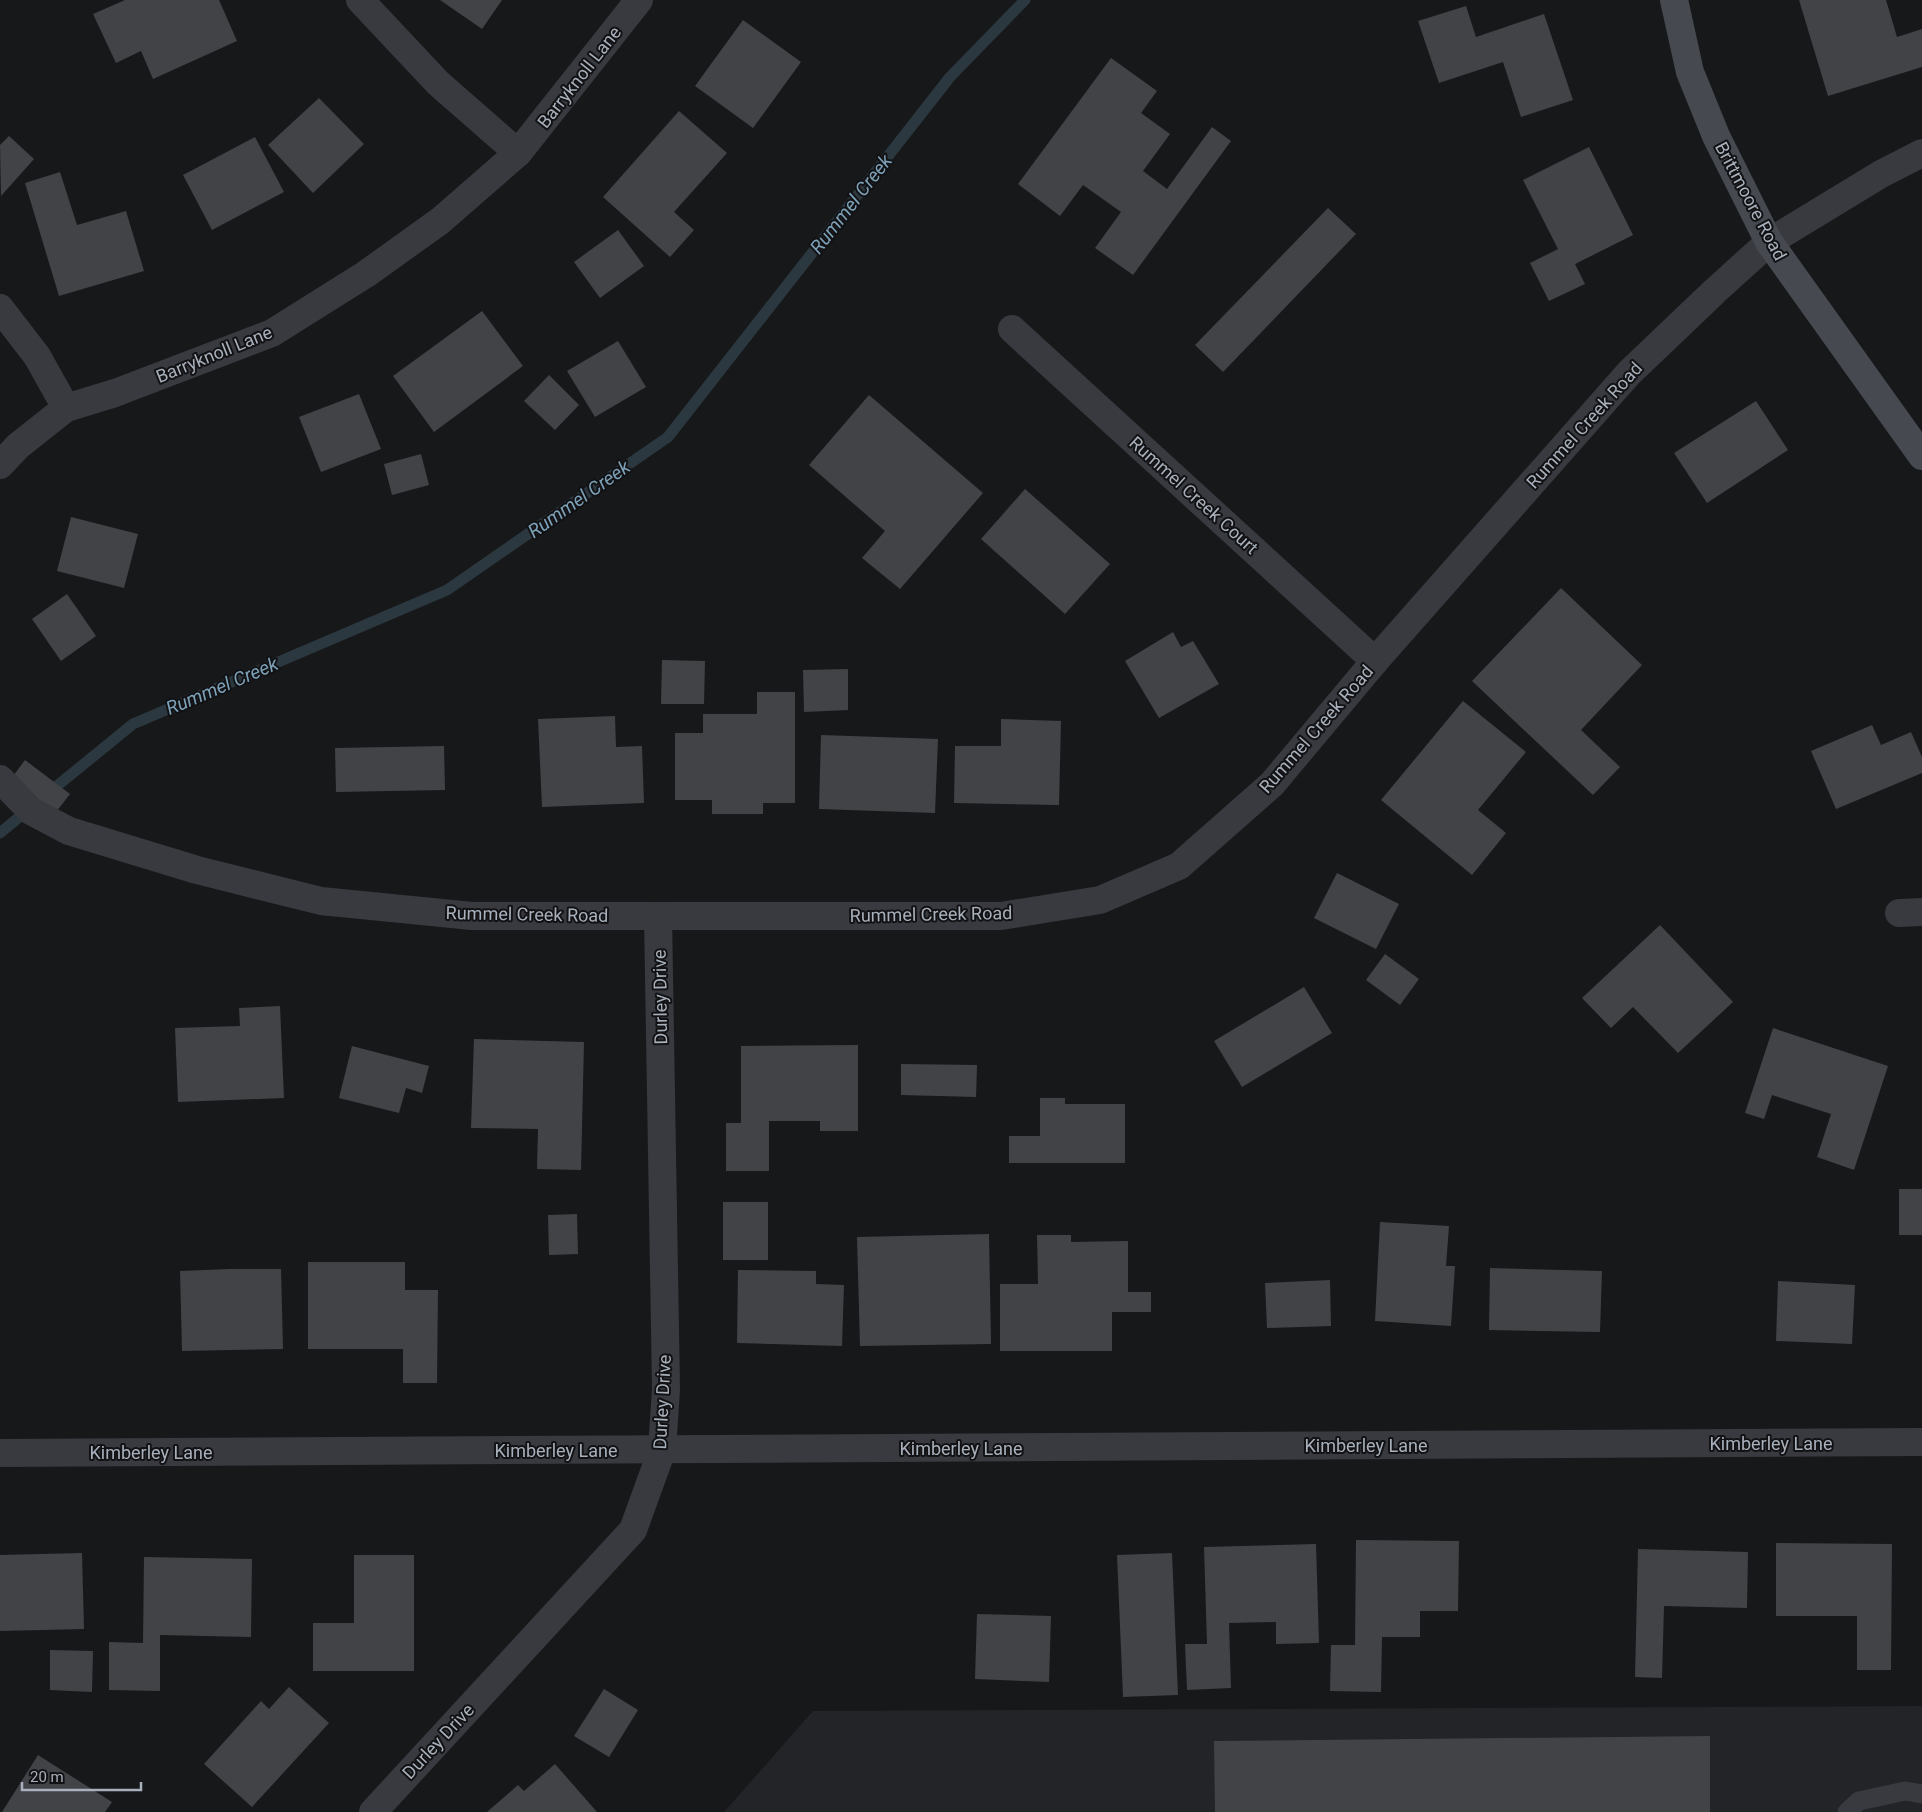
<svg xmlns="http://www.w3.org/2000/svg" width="1922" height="1812" font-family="Roboto,sans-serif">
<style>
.built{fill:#232427}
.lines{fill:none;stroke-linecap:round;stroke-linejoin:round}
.stream{stroke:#2c383f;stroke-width:11}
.building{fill:#414347}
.lane{stroke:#383a3f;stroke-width:19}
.street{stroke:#383a3f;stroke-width:28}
.secondary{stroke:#46494f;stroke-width:28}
.labels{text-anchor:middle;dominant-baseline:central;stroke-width:4;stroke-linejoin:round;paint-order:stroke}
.street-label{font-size:18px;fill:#a8b0bb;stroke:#121215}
.water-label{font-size:19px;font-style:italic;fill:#7da2b8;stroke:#121215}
</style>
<rect width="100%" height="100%" fill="#17181a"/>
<!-- built -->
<path class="built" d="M1922,1706V1812H724L813,1711Z"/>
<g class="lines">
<!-- stream -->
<g class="stream">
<path d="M47,794L133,724L447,590L668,437L950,77L1025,0"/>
<path d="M0,833L29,809"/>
</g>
</g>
<!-- building -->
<g class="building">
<path d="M125,0H219L237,41L153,79L141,51L116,63L93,14Z"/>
<path d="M440,0H502L482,29Z"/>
<path d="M1799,0H1886L1897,37L1922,29V67L1828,96Z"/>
<path d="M1466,6L1476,37L1544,14L1573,100L1521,117L1503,62L1439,83L1418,21Z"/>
<path d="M743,20L801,62L753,128L695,86Z"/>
<path d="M1111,58L1157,91L1141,113L1170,134L1143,171L1167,189L1212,127L1231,141L1133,275L1095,248L1121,212L1083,185L1060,216L1018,184Z"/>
<path d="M319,98L364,144L313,193L268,145Z"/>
<path d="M679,111L727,153L674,212L694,230L670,257L603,197Z"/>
<path d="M9,136L34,159L1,196L0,145Z"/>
<path d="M255,137L284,192L212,230L183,175Z"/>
<path d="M1589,147L1633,235L1575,264L1585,284L1549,301L1530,263L1558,249L1523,180Z"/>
<path d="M60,172L77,225L126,211L144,271L59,296L25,183Z"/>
<path d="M1328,208L1356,234L1223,372L1195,345Z"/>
<path d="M618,230L644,266L600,298L574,262Z"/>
<path d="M482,311L523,366L434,432L393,376Z"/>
<path d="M618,341L646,387L595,417L567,371Z"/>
<path d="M549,375L579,405L555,430L524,401Z"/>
<path d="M359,394L381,449L321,472L299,417Z"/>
<path d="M869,395L983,493L900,589L862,558L885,531L809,465Z"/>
<path d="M1756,401L1788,450L1707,503L1674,453Z"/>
<path d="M421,454L429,485L392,495L384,464Z"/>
<path d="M1025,489L1110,564L1065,614L981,539Z"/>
<path d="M71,517L138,534L124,588L57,571Z"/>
<path d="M1561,588L1642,665L1581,730L1620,767L1593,795L1472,681Z"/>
<path d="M67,594L96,636L61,661L32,619Z"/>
<path d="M1173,632L1181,647L1193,641L1219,684L1159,718L1125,661Z"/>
<path d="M662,660L705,661L704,704H661Z"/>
<path d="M848,669V710L804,712L803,670Z"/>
<path d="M757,692H795V803H763V814H712V800H675V733H703V714H757Z"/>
<path d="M1463,701L1526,752L1478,810L1506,833L1472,875L1381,800Z"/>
<path d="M615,716L616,747L642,746L644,803L542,807L538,719Z"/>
<path d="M1001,719L1061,721L1059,805L954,803L955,746H1001Z"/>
<path d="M1872,725L1881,745L1911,732L1922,757V773L1836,809L1811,751Z"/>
<path d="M821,735L938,739L935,813L819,809Z"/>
<path d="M444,746L445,790L336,792L335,748Z"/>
<path d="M25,760L70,794L46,825L2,791Z"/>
<path d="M1337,873L1399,904L1376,949L1314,918Z"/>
<path d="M1660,925L1733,1002L1678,1053L1633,1007L1611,1028L1582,998Z"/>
<path d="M1385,954L1419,979L1400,1005L1366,980Z"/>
<path d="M1304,987L1332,1033L1242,1087L1214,1041Z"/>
<path d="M280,1006L284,1098L178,1102L175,1028L240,1026L239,1008Z"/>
<path d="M1773,1028L1888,1066L1854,1170L1817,1157L1831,1114L1772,1095L1764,1119L1745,1113Z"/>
<path d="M474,1039L584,1042L581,1170L537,1169L538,1129L471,1128Z"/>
<path d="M858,1045V1131H820V1121H769V1171H726V1123H741V1046Z"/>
<path d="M352,1046L429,1066L422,1093L406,1088L399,1113L339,1098Z"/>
<path d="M901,1064L977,1065L976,1097L901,1095Z"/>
<path d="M1040,1098H1065V1104H1125V1163H1009V1136H1040Z"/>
<rect x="1899" y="1189" width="23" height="46"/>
<rect x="723" y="1202" width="45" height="58"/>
<path d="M577,1214L578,1254L549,1255L548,1215Z"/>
<path d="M1380,1222L1449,1226L1446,1266H1455L1451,1326L1375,1321Z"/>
<path d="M989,1234L991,1344L860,1346L857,1237Z"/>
<path d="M1037,1235H1071V1242L1128,1241V1292H1151V1312H1112V1351H1000V1284H1038Z"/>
<path d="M308,1262H405V1290H438L437,1383H403V1349H308Z"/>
<path d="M1490,1268L1602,1271L1600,1332L1489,1330Z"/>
<path d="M229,1269H281L283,1349L182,1351L180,1271Z"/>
<path d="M738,1270L816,1271V1284L844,1285L842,1346L737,1343Z"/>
<path d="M1330,1280L1331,1326L1267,1328L1265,1283Z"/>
<path d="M1778,1281L1855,1285L1852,1344L1776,1341Z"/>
<path d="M1356,1540L1459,1541L1458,1611H1420V1637H1382L1381,1692L1330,1691L1331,1645H1355Z"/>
<path d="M1776,1543L1892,1544L1891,1670H1857V1616H1776Z"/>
<path d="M1316,1544L1319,1643L1276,1644V1622L1229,1623L1231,1688L1187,1690L1185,1644H1207L1204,1547Z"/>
<path d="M1638,1549L1748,1552L1747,1608L1664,1606L1662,1678L1635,1677Z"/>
<path d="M82,1553L84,1629L0,1631V1555Z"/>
<path d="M1172,1553L1178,1695L1123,1697L1117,1555Z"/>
<path d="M354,1555H414V1671H313V1623H354Z"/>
<path d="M144,1557L252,1559L251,1637L160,1635V1691L109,1690V1642L143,1643Z"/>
<path d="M977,1614L1051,1616L1049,1682L975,1679Z"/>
<path d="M50,1650L93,1651L92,1692L50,1690Z"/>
<path d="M289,1687L329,1723L252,1807L204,1764L261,1701L269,1709Z"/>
<path d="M604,1689L638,1710L609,1757L574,1736Z"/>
<path d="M1710,1736V1812H1215L1214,1741Z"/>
<path d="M38,1755L112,1802L105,1812H2Z"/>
<path d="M555,1764L597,1812H487L518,1785L524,1791Z"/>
</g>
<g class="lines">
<!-- lane -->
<path class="lane" d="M1847,1812L1859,1801L1905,1791L1922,1794"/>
<!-- street -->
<g class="street">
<path d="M360,0L438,83L518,153"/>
<path d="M0,308L37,356L66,408"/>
<path d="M1012,329L1375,661"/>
<path d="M0,465L18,446L66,408L115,393L272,333L366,274L440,221L518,153L639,0"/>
<path d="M0,779L31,811L69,831L197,870L321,901L472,916H1001L1100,900L1179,866L1272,784L1375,661L1629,373L1715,291L1769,242L1881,174L1922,153"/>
<path d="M1899,913L1922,912"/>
<path d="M0,1453L1922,1442"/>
<path d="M373,1812L633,1530L662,1450L666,1389L658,916"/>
</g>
<!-- secondary -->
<path class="secondary" d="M1674,0L1690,72L1716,136L1769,242L1922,456"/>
</g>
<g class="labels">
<!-- street labels -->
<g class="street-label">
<text transform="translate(579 77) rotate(-52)">Barryknoll Lane</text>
<text transform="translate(1751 201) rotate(62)">Brittmoore Road</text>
<text transform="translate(214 354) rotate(-22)">Barryknoll Lane</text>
<text transform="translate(1584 425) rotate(-48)">Rummel Creek Road</text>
<text transform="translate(1194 495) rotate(42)">Rummel Creek Court</text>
<text transform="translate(1316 729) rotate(-49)">Rummel Creek Road</text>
<text transform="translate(527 914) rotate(1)">Rummel Creek Road</text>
<text transform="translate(931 914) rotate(-1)">Rummel Creek Road</text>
<text transform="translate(660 997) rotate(-91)">Durley Drive</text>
<text transform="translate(662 1402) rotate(-87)">Durley Drive</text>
<text x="1771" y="1443">Kimberley Lane</text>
<text x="1366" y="1445">Kimberley Lane</text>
<text x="961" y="1448">Kimberley Lane</text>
<text x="556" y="1450">Kimberley Lane</text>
<text x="151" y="1452">Kimberley Lane</text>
<text transform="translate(438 1741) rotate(-47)">Durley Drive</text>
</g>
<!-- water labels -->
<g class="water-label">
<text transform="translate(851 204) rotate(-52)">Rummel Creek</text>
<text transform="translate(579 499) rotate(-35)">Rummel Creek</text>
<text transform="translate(222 686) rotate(-23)">Rummel Creek</text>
</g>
</g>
<!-- scale -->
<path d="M22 1782v8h119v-8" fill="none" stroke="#a8b0bb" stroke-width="2.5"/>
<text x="30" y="1782" font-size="15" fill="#a8b0bb" stroke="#121215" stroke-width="4" paint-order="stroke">20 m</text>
</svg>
